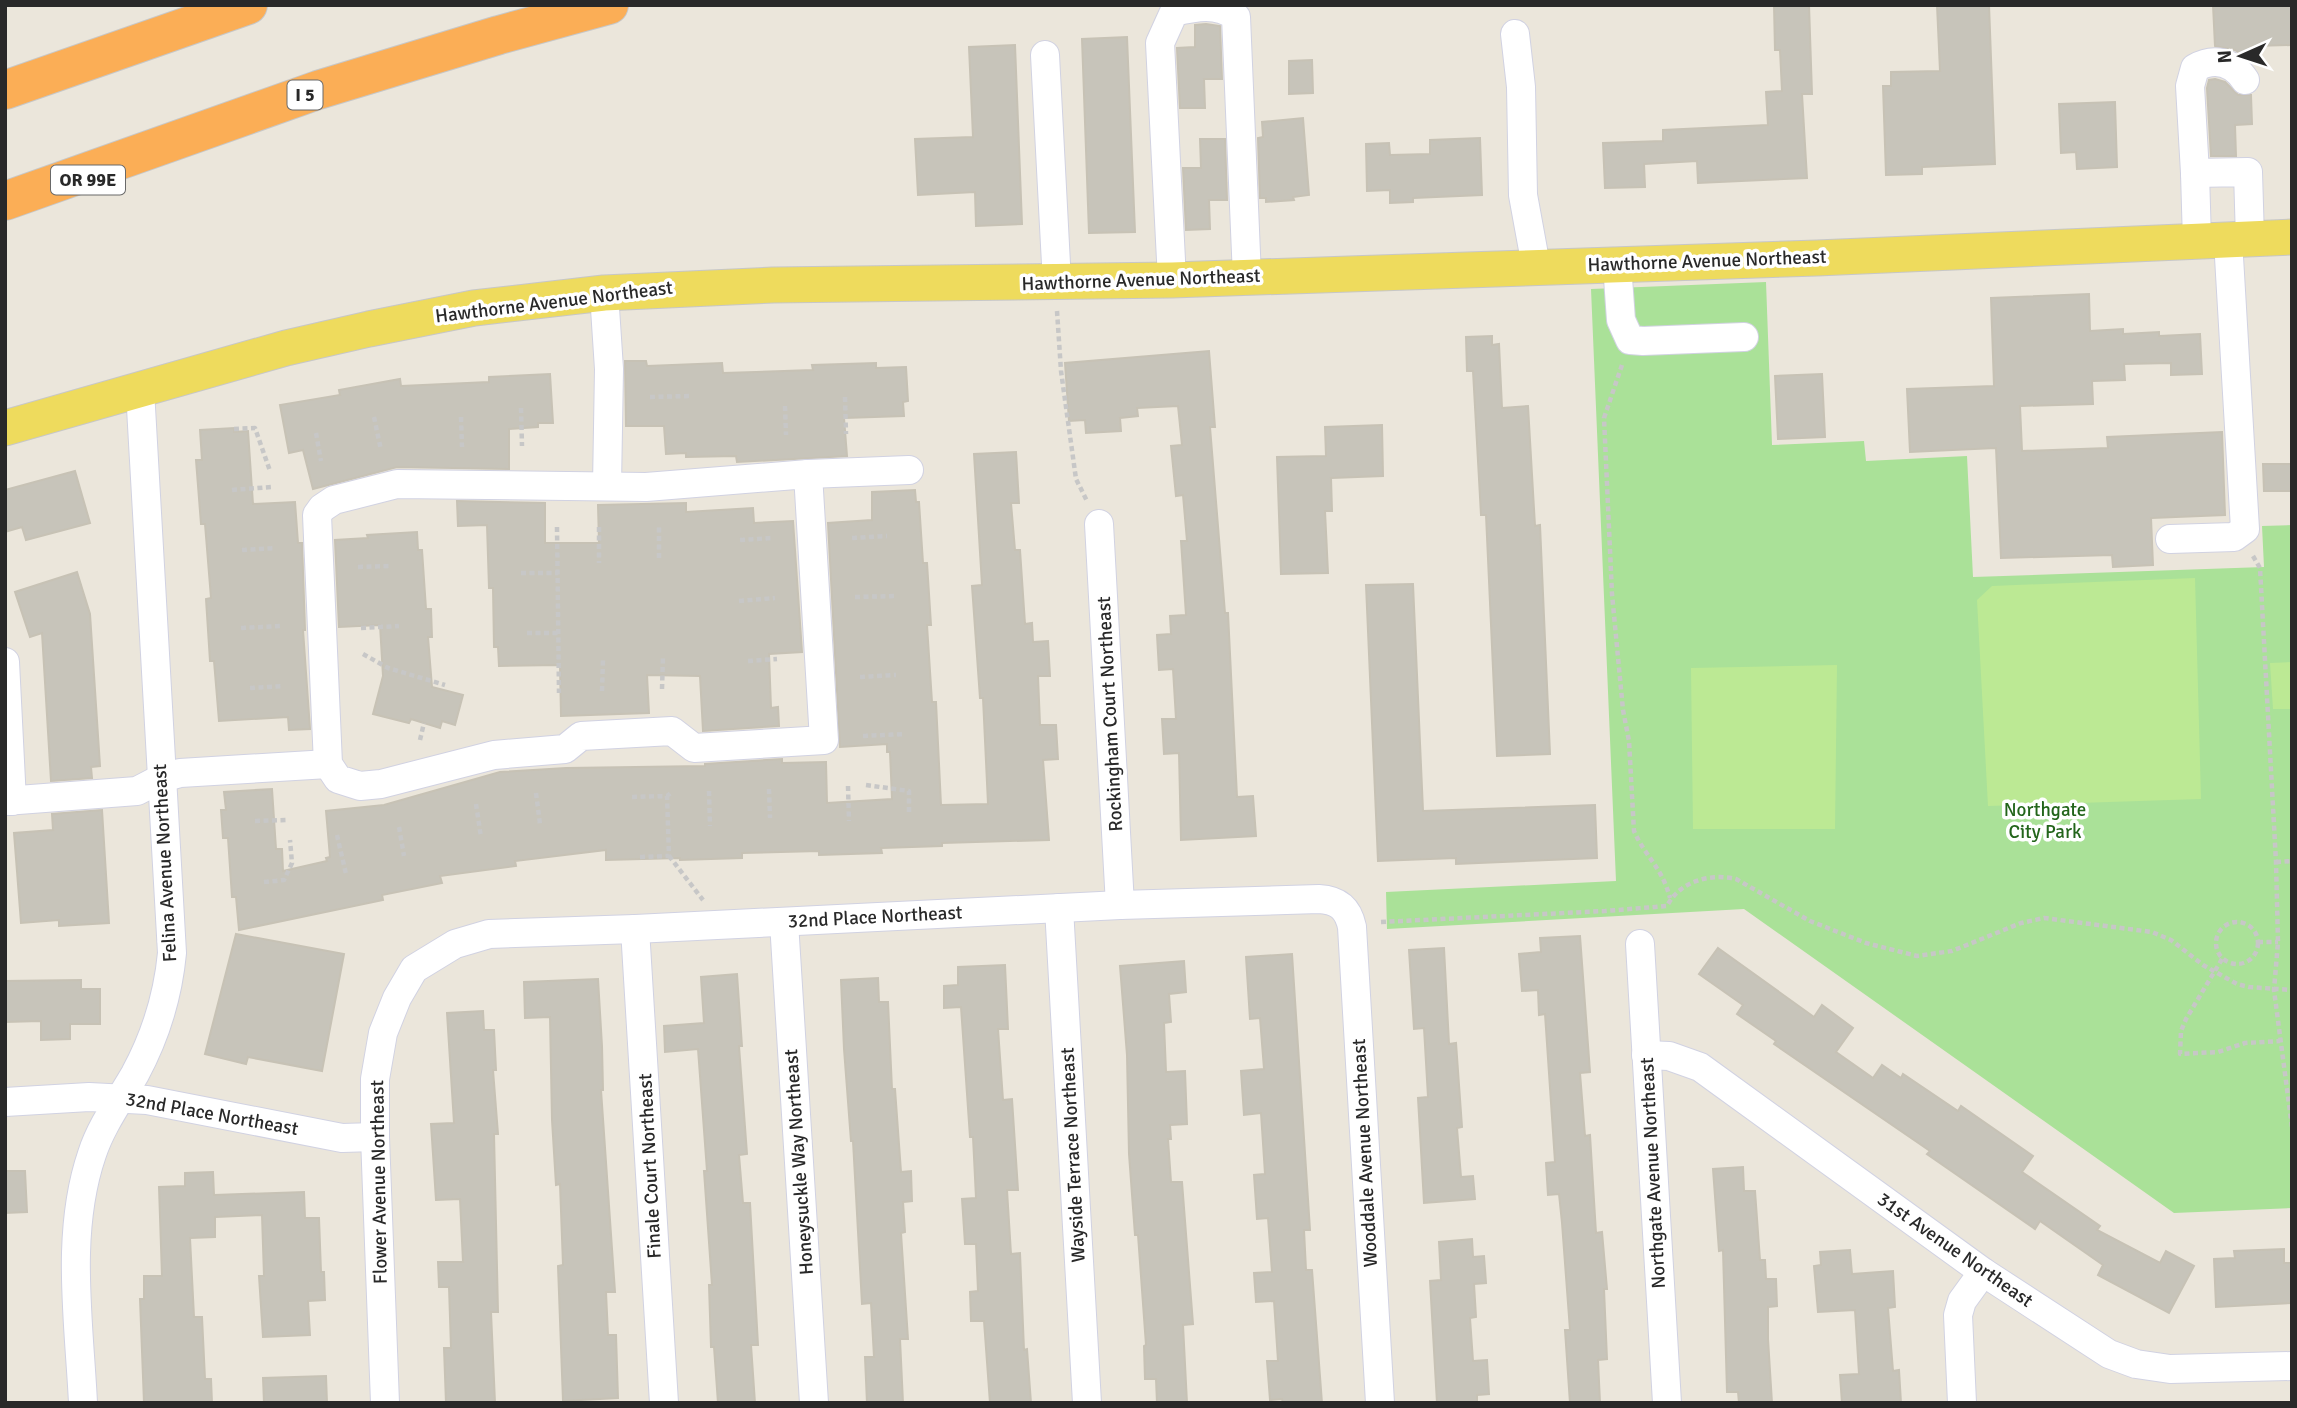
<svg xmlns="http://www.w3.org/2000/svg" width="2297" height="1408" font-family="Signika,sans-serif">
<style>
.green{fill:#aae198}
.pitch{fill:#bce994}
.building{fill:#c7c4ba;stroke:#c7c2b5;stroke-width:2}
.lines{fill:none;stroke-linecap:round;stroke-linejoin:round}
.minor-casing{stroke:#d1d2e2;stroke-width:30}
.major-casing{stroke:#c7c7c7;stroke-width:37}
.highway-casing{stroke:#c7c7c7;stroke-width:40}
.path{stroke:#c7c7c7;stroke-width:4.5;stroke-dasharray:5 3.5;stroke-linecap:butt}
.minor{stroke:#fff;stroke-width:28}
.major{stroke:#eedb5d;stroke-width:35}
.highway{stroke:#fbae56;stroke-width:38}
.labels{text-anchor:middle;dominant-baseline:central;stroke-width:7;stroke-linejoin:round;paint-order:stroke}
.shield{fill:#fff;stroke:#696969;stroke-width:2}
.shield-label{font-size:18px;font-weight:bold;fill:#292929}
.street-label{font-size:19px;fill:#292929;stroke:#fff}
.park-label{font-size:19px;fill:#23651b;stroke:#fff}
</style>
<rect width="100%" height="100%" fill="#ebe6db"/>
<!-- green -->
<path class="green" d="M1766,282L1772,445L1864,441L1866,461L1967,456L1973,577L2264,567L2262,526L2292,525V1208L2174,1213L1744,909L1387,929L1386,892L1616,881L1591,289Z"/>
<!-- pitch -->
<g class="pitch">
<path d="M2195,578L2201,799L1988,806L1977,600L1992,586Z"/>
<path d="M2292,662V709H2273L2270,663Z"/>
<path d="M1837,665L1835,829H1693L1691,668Z"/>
</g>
<!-- building -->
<g class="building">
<path d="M1774,5H1809L1812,94H1802L1807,178L1698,183L1697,161L1644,164L1645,187L1605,188L1603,143L1663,141V130L1768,125L1766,92L1782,91L1780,50H1775Z"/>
<path d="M1937,5H1989L1995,164L1922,167V174L1886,175L1883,86H1891V72L1940,71Z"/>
<path d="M2213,5H2292V45L2252,46V59L2250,60L2235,50L2215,46Z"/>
<path d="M1206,24L1220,26L1222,79H1204L1205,108H1180L1177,48L1195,47V25Z"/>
<path d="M1127,37L1135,232L1089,233L1082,39Z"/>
<path d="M1015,45L1022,224L976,226L975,192L918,195L915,139L973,137L969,47Z"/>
<path d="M1312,60L1313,93L1289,94V61Z"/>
<path d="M2215,79L2225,82L2238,95H2251L2252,124L2235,125L2236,156H2211L2207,88L2209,80Z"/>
<path d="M2115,102L2117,167L2077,169L2076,152L2061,153L2059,104Z"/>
<path d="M1303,118L1309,195L1293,197L1294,200L1266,202V198H1260L1258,138L1263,137L1262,122Z"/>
<path d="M1480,138L1482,195L1413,198V202L1390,203V190L1367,191L1366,144L1389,143L1390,155L1430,154V140Z"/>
<path d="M1200,139H1225L1227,200H1209L1210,229L1186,230L1183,168H1201Z"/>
<path d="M2089,294L2090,331L2123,329V334L2159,332V336L2200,334L2202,374L2171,375V363L2124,364L2125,380L2092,381L2093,404L2020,406L2022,451L2108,448L2107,437L2222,432L2225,515L2151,518L2153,565L2113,567L2112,555L2001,558L1996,448L1910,452L1907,389L1994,386L1991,298Z"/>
<path d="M1492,336V345L1499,344L1502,408L1528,406L1535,526L1540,525L1550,754L1497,756L1486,515H1481L1473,371H1467L1466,337Z"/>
<path d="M1209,351L1215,427H1210L1225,613H1228L1237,797L1253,796L1256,836L1181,840L1179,753L1164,754L1162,719H1176L1173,669L1159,670L1157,635L1171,634L1170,616L1186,615L1181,541H1187L1183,495L1176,496L1171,446L1182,445L1178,406L1137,408L1138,416L1120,418L1121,431L1086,433L1085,420L1069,421L1065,363Z"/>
<path d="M625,361H646L647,366L722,363L723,373L813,370L812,365L876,363V368L906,367L908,401L903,402L904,416L844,418L847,456L737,462L736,456L686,457V453L666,454L664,426H626Z"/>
<path d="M550,374L553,423H538V427L509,429V469L397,467L313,489L303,450L289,453L280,405L340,395L339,390L400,379L401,386L489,382V377Z"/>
<path d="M1822,374L1825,437L1778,439L1775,376Z"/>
<path d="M1382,425L1383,476L1331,478L1332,511H1325L1328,573L1281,574L1277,457L1326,456L1325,427Z"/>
<path d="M234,428V432L248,431L253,504L295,502L298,543H302L305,630H303L310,729L289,730L288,717L219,721L214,661H210L206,599L211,598L205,524H201L196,460H202L200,430Z"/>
<path d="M1016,452L1019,503H1011L1015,550H1020L1025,624L1032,623L1033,642L1048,641L1050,676H1038L1040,725H1056L1058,759L1043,760L1049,840L942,843V846L881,848L882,853L819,855V851L742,853V858L680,860V858L606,860V850L515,861L516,866L440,876L442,883L382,895L383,900L239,930L236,897H232L228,838H223L221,810H226L224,792L272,789L276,849H282L283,871L327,861L326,858L330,857L326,811L384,805L500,772L566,768L705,766V764L782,759V763L826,762L827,803L892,799L890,752H887V744L840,747L828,523L872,520V492L915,490L916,502H919L923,563H927L931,625H927L932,702H936L941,805L988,804L983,698H980L972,586L982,585L974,454Z"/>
<path d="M2263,464H2292V491H2264Z"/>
<path d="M75,471L90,523L26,540L22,527L5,532V490Z"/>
<path d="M457,501L545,503V543H599L598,505L686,503V512L753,508L754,523L793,521L802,652L769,654L771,708L778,707L779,726L703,731L700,676L647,675L649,713L561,716L560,665L499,666L498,647H494L493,588H489L487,525L458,526Z"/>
<path d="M417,532L418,550H422L426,609H431L432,637H428L432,687L463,695L455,725L442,721L440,728L411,719L409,723L373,714L383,676L380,625L339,627L335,540L368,538L367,535Z"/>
<path d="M77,572L90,614L100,766L91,767L92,778L51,781L42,633L30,637L15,592Z"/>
<path d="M1413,584L1423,811L1595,805L1597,858L1456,864V858L1378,861L1366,585Z"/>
<path d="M102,810L109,923L59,926V920L21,923L14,833L53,830L52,814Z"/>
<path d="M236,934L344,954L322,1071L248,1057L246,1064L205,1054Z"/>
<path d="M1580,936L1590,1072L1580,1073L1585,1136L1590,1135L1596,1233L1602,1232L1607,1289H1604L1607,1359L1598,1360L1600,1403H1570L1565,1330H1570L1562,1223L1559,1194L1548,1195L1546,1163L1555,1162L1545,1014L1539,1015L1538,990L1522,991L1519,954L1541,952L1540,938Z"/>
<path d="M1444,948L1449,1044L1456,1043L1462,1127L1457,1128L1461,1177L1473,1176L1475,1199L1424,1203L1418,1098L1428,1097L1424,1028L1414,1029L1409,950Z"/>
<path d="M1718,948L1814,1017L1822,1005L1853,1028L1836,1052L1873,1078L1882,1065L1901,1078L1903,1074L1958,1111L1961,1106L2033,1156L2022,1172L2100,1226L2097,1230L2160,1263L2166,1251L2194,1266L2169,1313L2098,1275L2103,1265L2040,1221L2035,1229L1927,1154L1930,1151L1774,1044L1776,1041L1737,1014L1743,1005L1699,974Z"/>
<path d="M1292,954L1310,1230H1304L1306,1270H1312L1322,1403H1283L1282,1399L1270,1400L1267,1361H1278L1274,1301L1256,1302L1254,1273L1272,1272L1268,1218L1257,1219L1254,1175L1265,1174L1261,1113L1244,1115L1241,1071L1264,1069L1260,1018L1250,1019L1246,957Z"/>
<path d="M1184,961L1186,992L1169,994L1171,1022L1164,1023L1166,1072L1185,1071L1187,1124L1170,1125L1171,1139H1168L1171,1182H1182L1193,1324L1183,1325L1187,1403H1157L1156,1379H1145L1144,1346L1146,1345L1138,1235H1135L1129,1154L1127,1055L1120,966Z"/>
<path d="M1005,965L1008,1029H998L1003,1100L1012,1099L1018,1190H1007L1011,1254L1020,1253L1024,1350L1027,1349L1031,1403H990L984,1321H971L970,1292L978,1291L976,1244H965L962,1199L976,1198L973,1137H970L961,1007L944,1008V986L958,985V967Z"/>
<path d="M737,974L742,1046H739L747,1154L739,1155L743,1203H750L758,1345H751L755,1403H718L714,1347H711L709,1285H712L704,1171H707L698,1049L665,1052L664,1026L704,1023L701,977Z"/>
<path d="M878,978L879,1002H888L892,1089H895L901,1172L911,1171L912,1201L903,1202L905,1232L901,1233L908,1339H900L903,1403H867L865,1357H874L871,1303L862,1304L853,1141H851L844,1049L841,980Z"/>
<path d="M598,979L602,1046L603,1090H601L615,1292H606L608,1335H616L618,1398L563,1401L558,1266L563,1265L560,1184L556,1185L552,1120L550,1017L525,1018L524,982Z"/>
<path d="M81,980V989H100V1024H70V1039L41,1040V1021L5,1022V981Z"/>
<path d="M483,1011L484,1030H494L496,1070H493L498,1134H494L498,1312H491L495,1403H446L444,1348H451L449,1287H439L438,1262H463L460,1199L436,1200L431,1124L454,1123L447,1013Z"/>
<path d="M1743,1167L1744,1191H1755L1760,1260H1765L1766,1279H1776L1777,1306L1768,1307V1339L1772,1403H1739L1738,1392H1727L1723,1250L1719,1251L1713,1169Z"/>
<path d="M5,1171H25L27,1212L5,1213Z"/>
<path d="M213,1172L214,1195L304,1192L305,1218H319L321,1272H324L325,1300L308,1301L310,1335L263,1337L259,1276H264L262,1215L215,1217V1237L190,1238L194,1317H202L205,1379H211L212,1403H144L140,1299H144V1276H162L159,1187L185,1186V1173Z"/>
<path d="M1472,1239L1473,1257L1484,1256L1486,1283L1474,1284L1476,1317L1470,1318L1473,1361L1487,1360L1489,1394L1477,1395V1403H1437L1430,1281L1441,1280L1439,1242Z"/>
<path d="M2284,1249V1263H2292V1303L2216,1307L2214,1259L2235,1258L2234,1251Z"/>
<path d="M1850,1250L1852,1274L1893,1271L1895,1307L1888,1308L1893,1371L1899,1370L1901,1403H1842L1840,1375L1859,1374L1855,1310L1818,1312L1814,1266L1821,1265L1820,1252Z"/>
<path d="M326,1376L327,1403H264L263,1378Z"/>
</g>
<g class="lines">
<defs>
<g id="minor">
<path d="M1515,34L1521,87L1523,195L1536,266"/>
<path d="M1045,55L1057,283"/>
<path d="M2195,173L2190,86L2195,68C2214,57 2233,62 2245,80"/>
<path d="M2197,241L2195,173L2248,172L2250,239"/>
<path d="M1617,264L1621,320L1630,340L1643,341L1744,337"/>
<path d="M1172,280L1160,43L1174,12C1195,7 1218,2 1236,17L1247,277"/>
<path d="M604,293L609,369L607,486"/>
<path d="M808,474L824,740L694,748L672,731L581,736L565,749L494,755L381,784L360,786L338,779L328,764L317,515L322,508L334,500L397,484L646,487Z"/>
<path d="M808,474L909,470"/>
<path d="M1099,524L1120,905"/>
<path d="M2170,539L2234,537L2245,529L2228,240"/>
<path d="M5,662L12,801"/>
<path d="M5,801L137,791L162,778L180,773L328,764"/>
<path d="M1059,908L1087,1403"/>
<path d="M784,922L814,1403"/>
<path d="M635,929L664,1403"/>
<path d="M1640,944L1667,1403"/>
<path d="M1646,1055L1669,1056L1700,1067L1983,1272L2109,1354L2136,1364L2170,1369L2292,1366"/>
<path d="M5,1102L89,1097L147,1100L342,1138L375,1137"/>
<path d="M83,1403C79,1321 65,1233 92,1154C101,1126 120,1100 135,1074C155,1037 168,995 172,953L140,390"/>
<path d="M385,1403L375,1137V1079L383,1033L397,998L414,969L455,944L489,934L635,929L1120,905L1319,899C1338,900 1348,908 1352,927L1380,1403"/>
<path d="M1962,1403L1958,1315L1962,1301L1983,1272"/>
</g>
<path id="major" d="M5,428L286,348L369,329L474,308L604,293L773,285L1172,280L1817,258L2292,237"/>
<g id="highway">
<path d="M5,90L248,5"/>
<path d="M5,201L318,90L499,35L609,5"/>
</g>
</defs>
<!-- minor casing -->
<use href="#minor" class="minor-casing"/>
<!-- major casing -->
<use href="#major" class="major-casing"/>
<!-- highway casing -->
<use href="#highway" class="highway-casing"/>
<!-- path -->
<g class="path">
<path d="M1057,311L1061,371L1076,479L1087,501"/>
<path d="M1622,365L1604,418L1612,594L1623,710L1629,741L1634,831C1646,858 1662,867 1670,898"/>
<path d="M650,397L690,396"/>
<path d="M845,397L846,434"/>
<path d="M785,406L786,435"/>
<path d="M521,408L522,446"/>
<path d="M374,417L381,450"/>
<path d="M461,417L462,447"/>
<path d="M234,429L255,428L270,471"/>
<path d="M316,433L321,461"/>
<path d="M232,490L271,487"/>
<path d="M557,527L559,693"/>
<path d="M599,527V563"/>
<path d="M852,538L887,536"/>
<path d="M740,540L772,538"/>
<path d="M242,550L275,548"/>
<path d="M2253,556L2260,568L2276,862L2278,942L2274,990L2292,1127"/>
<path d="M659,558V527"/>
<path d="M358,567L391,566"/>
<path d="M521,573H558"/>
<path d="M855,597L897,596"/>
<path d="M739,601L775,598"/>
<path d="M241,628L280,626"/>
<path d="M361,628L399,626"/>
<path d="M527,633H558"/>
<path d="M363,654L388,668L445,685"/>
<path d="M748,661L777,659"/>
<path d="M860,677L896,675"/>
<path d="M250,688L283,686"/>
<path d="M662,689L663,656"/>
<path d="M602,691L603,659"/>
<path d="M863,736L905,734"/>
<path d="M420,740L424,723"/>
<path d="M866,785L909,791V813"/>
<path d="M848,786L849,821"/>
<path d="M769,789L770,818"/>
<path d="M709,791L710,826"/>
<path d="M536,793L540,824"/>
<path d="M632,797L667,796L672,792"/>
<path d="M476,804L481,837"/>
<path d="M255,821L288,820"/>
<path d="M399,827L404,856"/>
<path d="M337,835L346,874"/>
<path d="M669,856L703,900"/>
<path d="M640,857L669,856L667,796"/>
<path d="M2276,862L2292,861"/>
<path d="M264,882L284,880L292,863L290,840"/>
<circle cx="2237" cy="943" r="21"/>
<path d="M1381,922L1605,911L1667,906C1680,881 1710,873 1736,879L1810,921L1866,943L1917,956L1952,951L2021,923L2044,918L2152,932L2171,940L2203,965L2237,984L2249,987L2292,990"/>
<path d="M2258,942H2278"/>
<path d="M2222,959L2186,1019L2181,1031L2180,1054L2218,1052L2245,1043L2280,1041"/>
</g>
<!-- minor -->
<use href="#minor" class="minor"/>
<!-- major -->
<use href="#major" class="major"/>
<!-- highway -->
<use href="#highway" class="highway"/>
</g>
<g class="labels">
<!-- shield labels -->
<g class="shield">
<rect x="287.5" y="80.5" width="35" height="29" rx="5"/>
<rect x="51" y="165.5" width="74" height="29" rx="5"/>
</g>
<g class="shield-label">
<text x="305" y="95">I 5</text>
<text x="88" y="180">OR 99E</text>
</g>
<!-- street labels -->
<g class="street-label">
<text transform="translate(1707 261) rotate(-2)">Hawthorne Avenue Northeast</text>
<text transform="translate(1141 280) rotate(-2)">Hawthorne Avenue Northeast</text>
<text transform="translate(554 302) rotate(-7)">Hawthorne Avenue Northeast</text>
<text transform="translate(1110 714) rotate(-93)">Rockingham Court Northeast</text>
<text transform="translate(165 863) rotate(-93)">Felina Avenue Northeast</text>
<text transform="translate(875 917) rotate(-3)">32nd Place Northeast</text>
<text transform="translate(212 1114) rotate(10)">32nd Place Northeast</text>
<text transform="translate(1365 1153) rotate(-93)">Wooddale Avenue Northeast</text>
<text transform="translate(1073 1155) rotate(-93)">Wayside Terrace Northeast</text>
<text transform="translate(799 1162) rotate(-94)">Honeysuckle Way Northeast</text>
<text transform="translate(650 1166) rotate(-93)">Finale Court Northeast</text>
<text transform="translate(1653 1173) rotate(-93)">Northgate Avenue Northeast</text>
<text transform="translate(379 1182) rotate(-91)">Flower Avenue Northeast</text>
<text transform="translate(1955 1250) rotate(35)">31st Avenue Northeast</text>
</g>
<!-- park labels -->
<g class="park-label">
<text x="2045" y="810">Northgate<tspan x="2045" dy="22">City Park</tspan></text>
</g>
</g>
<!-- border -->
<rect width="2297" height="1408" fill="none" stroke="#292929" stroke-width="14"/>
<!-- north arrow -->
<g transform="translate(2241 56) rotate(267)" stroke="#ffffff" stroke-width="5" paint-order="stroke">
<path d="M0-5L12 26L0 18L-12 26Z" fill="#292929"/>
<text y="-10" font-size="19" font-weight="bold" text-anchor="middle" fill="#292929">N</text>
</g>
</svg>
